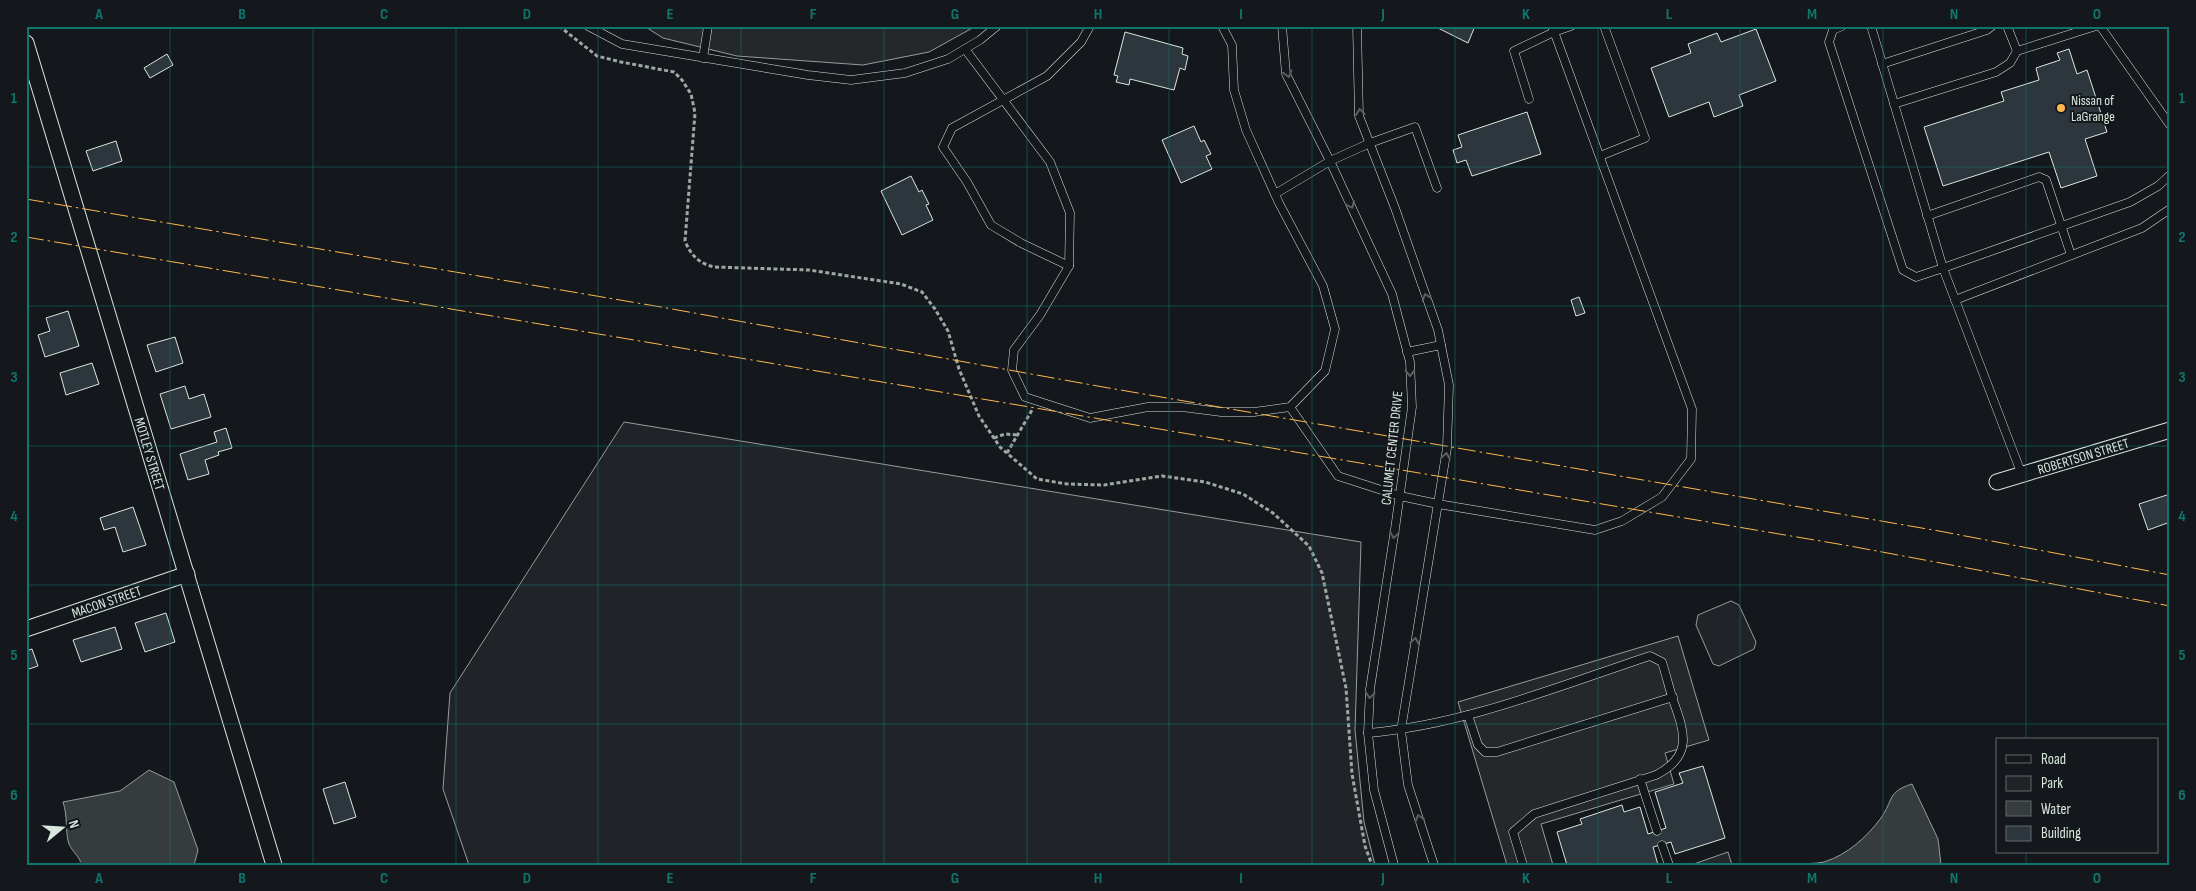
<svg xmlns="http://www.w3.org/2000/svg" width="2196" height="891" font-family="'Sofia Sans Condensed',sans-serif">
<style>
.green{fill:#202428;stroke:#939e99}
.parking{fill:#24282b;stroke:#939e99}
.water{fill:#363b3e;stroke:#939e99}
.lines{fill:none;stroke-linecap:round;stroke-linejoin:round}
.stream{stroke:#363b3e;stroke-width:5}
.building{fill:#2c363c;stroke:#d8e6dc}
.service-casing{stroke:#d8e6dc;stroke-width:9}
.minor-casing{stroke:#d8e6dc;stroke-width:17}
.path{stroke:#9da8a2;stroke-width:3;stroke-dasharray:4 2.5;stroke-linecap:butt}
.service{stroke:#14181c;stroke-width:8}
.minor{stroke:#14181c;stroke-width:15}
.power{stroke:#ffb74d;stroke-width:1;stroke-dasharray:18 4 2.5 4;stroke-linecap:butt}
.oneway{stroke:#59605f}
.grid{fill:none;stroke:#0f766e;stroke-width:1;stroke-opacity:0.55}
.poi-dot{fill:#ffb74d;stroke:#14181c;stroke-width:2}
.labels{text-anchor:middle;dominant-baseline:central;stroke-width:4;stroke-linejoin:round;paint-order:stroke}
.poi-label{font-size:14px;fill:#d8e6dc;stroke:#14181c;text-anchor:start}
.street-label{font-size:14px;fill:#d8e6dc;stroke:#14181c}
.neatline{fill:none;stroke:#0f766e;stroke-width:2}
.grid-label{font-size:16px;text-anchor:middle;font-weight:bold;fill:#0f766e}
</style>
<rect width="100%" height="100%" fill="#14181c"/>
<!-- green -->
<g class="green">
<path d="M624,422L1361,542L1355,730L1364,822L1375,865H469L443,789L450,693Z"/>
<path d="M1731,601L1739,605L1756,642L1754,649L1719,666L1713,664L1696,625L1698,615Z"/>
</g>
<!-- parking -->
<g class="parking">
<path d="M644,26H976L929,52L863,65L737,56L663,38Z"/>
<path d="M1678,636L1709,740L1665,753L1674,784L1541,824L1553,865H1507L1458,702Z"/>
<path d="M1728,852L1732,865H1691Z"/>
</g>
<!-- water -->
<g class="water">
<path d="M149,770L174,782L198,850L194,865H82C79,856 72,851 69,844C65,833 68,816 63,802L120,791Z"/>
<path d="M1912,784L1938,839L1941,865H1797C1805,863 1815,864 1824,862C1847,855 1867,837 1881,818C1894,799 1887,792 1912,784Z"/>
</g>
<g class="lines">
<!-- stream -->
<path class="stream" d="M79,865L82,864"/>
</g>
<!-- building -->
<g class="building">
<path d="M1434,26H1475L1468,43Z"/>
<path d="M1756,29L1776,81L1739,95L1743,106L1714,117L1709,102L1669,117L1651,68L1691,53L1688,44L1717,33L1721,42Z"/>
<path d="M1125,32L1183,48L1182,54L1188,56L1185,70L1180,68L1174,90L1130,79L1129,85L1116,82L1118,76L1114,75Z"/>
<path d="M2069,49L2077,74L2087,70L2107,132L2085,139L2097,176L2061,188L2049,152L1943,186L1924,127L2004,101L2001,92L2039,80L2036,68L2060,60L2057,53Z"/>
<path d="M167,54L173,65L150,78L144,68Z"/>
<path d="M1527,112L1541,154L1472,176L1466,160L1457,163L1453,150L1462,147L1458,135Z"/>
<path d="M1194,126L1201,142L1204,140L1211,154L1206,156L1212,169L1181,183L1162,140Z"/>
<path d="M116,141L122,161L93,171L86,151Z"/>
<path d="M911,176L919,192L922,190L929,204L926,205L933,220L902,235L881,191Z"/>
<path d="M1579,297L1585,313L1576,316L1571,300Z"/>
<path d="M68,311L79,346L45,357L38,335L50,331L46,318Z"/>
<path d="M175,337L183,363L156,372L147,345Z"/>
<path d="M92,363L99,384L66,395L60,373Z"/>
<path d="M185,386L189,399L204,394L211,417L171,429L160,394Z"/>
<path d="M226,428L232,448L218,452L219,455L205,460L209,474L188,480L180,454L217,442L214,432Z"/>
<path d="M2170,494V522L2148,530L2139,504Z"/>
<path d="M133,507L146,545L123,552L115,527L104,530L100,518Z"/>
<path d="M166,613L175,642L145,652L135,623Z"/>
<path d="M115,627L122,649L81,662L73,640Z"/>
<path d="M32,649L38,666L26,670V651Z"/>
<path d="M1703,766L1725,838L1675,854L1671,842L1653,847L1658,865H1567L1557,832L1582,824L1580,819L1622,805L1624,812L1640,807L1648,834L1666,828L1655,792L1683,783L1679,773Z"/>
<path d="M345,782L356,817L334,824L323,789Z"/>
</g>
<g class="lines">
<defs>
<g id="service">
<path d="M588,26L622,44L808,75L851,80L905,73L948,59L980,40L997,26"/>
<path d="M1282,26L1286,74L1330,161L1392,294L1410,362L1412,407L1395,529L1370,689L1368,733L1374,790L1394,865"/>
<path d="M1357,26L1359,116L1395,208L1438,330L1449,385L1447,448L1401,730L1408,785L1434,865"/>
<path d="M1842,26L1833,30L1829,42L1903,270L1916,277L1943,268L2022,475"/>
<path d="M1871,26L1943,268L2130,202L2158,186L2170,175"/>
<path d="M2007,26L2017,51"/>
<path d="M2100,26L2170,125"/>
<path d="M965,49L1050,162L1070,213L1069,266L1040,315L1014,350L1012,370L1025,397L1090,418L1148,407H1182L1221,412H1254L1290,407L1325,371L1335,329L1323,286L1279,203L1246,130L1234,90L1232,45L1222,26"/>
<path d="M703,58L708,26"/>
<path d="M1882,64L1987,30L1992,26"/>
<path d="M1529,99L1514,51L1554,32L1571,26"/>
<path d="M1894,104L1996,72L2010,63L2017,51L2096,26"/>
<path d="M1600,156L1645,138L1604,26"/>
<path d="M1275,194L1330,161L1370,143L1415,127L1437,188"/>
<path d="M1927,216L2039,177L2046,180L2071,255"/>
<path d="M1069,266L1021,243L991,225L967,182L943,147L952,128L1047,76L1081,42L1090,26"/>
<path d="M1955,300L2142,228L2170,209"/>
<path d="M1407,352L1441,345"/>
<path d="M1290,407L1338,476L1400,496L1438,504L1595,530L1622,521L1662,497L1691,459L1692,409L1552,26"/>
<path d="M1468,715L1478,745L1485,752H1497L1673,697"/>
<path d="M1368,733C1464,725 1559,686 1650,656L1662,662C1666,675 1669,687 1673,700C1685,733 1693,756 1656,775L1534,814L1513,832L1523,865"/>
<path d="M1640,779L1657,831"/>
<path d="M1662,845L1669,865"/>
</g>
<g id="minor">
<path id="s1" d="M26,43L274,865"/>
<path id="s2" d="M1997,482L2170,430"/>
<path id="s3" d="M26,629L187,574"/>
</g>
</defs>
<!-- service casing -->
<use href="#service" class="service-casing"/>
<!-- minor casing -->
<use href="#minor" class="minor-casing"/>
<!-- path -->
<g class="path">
<path d="M559,26L597,56L621,62L674,72L682,80L691,94L695,113L685,241C691,255 698,263 714,267L809,270L901,284L922,292L935,309L948,331L959,369L979,416L1000,447L1037,479L1067,484L1104,485L1162,476L1205,482L1243,494L1273,513L1309,546L1322,573L1346,688L1352,774L1365,846L1372,865"/>
<path d="M994,438L1005,434L1018,435"/>
<path d="M1007,453L1032,410"/>
</g>
<!-- service -->
<use href="#service" class="service"/>
<!-- minor -->
<use href="#minor" class="minor"/>
<!-- power -->
<g class="power">
<path d="M26,199L661,307L1103,387L1939,531L2170,575"/>
<path d="M26,237L1850,546L2170,606"/>
</g>
</g>
<!-- one-way arrows -->
<defs><path id="oneway-chevron" d="M-2-3.5L2.5 0L-2 3.5" fill="none" stroke-width="1.6" stroke-linecap="round" stroke-linejoin="round" transform="scale(1.25)"/></defs>
<g class="oneway">
<use href="#oneway-chevron" transform="translate(1288 74) rotate(73)"/>
<use href="#oneway-chevron" transform="translate(1360 112) rotate(-97)"/>
<use href="#oneway-chevron" transform="translate(1351 205) rotate(65)"/>
<use href="#oneway-chevron" transform="translate(1426 297) rotate(-109)"/>
<use href="#oneway-chevron" transform="translate(1410 373) rotate(88)"/>
<use href="#oneway-chevron" transform="translate(1446 456) rotate(-80)"/>
<use href="#oneway-chevron" transform="translate(1394 535) rotate(99)"/>
<use href="#oneway-chevron" transform="translate(1415 641) rotate(-81)"/>
<use href="#oneway-chevron" transform="translate(1370 695) rotate(94)"/>
<use href="#oneway-chevron" transform="translate(1419 818) rotate(-107)"/>
</g>
<!-- grid -->
<path class="grid" d="M170,26V865M313,26V865M456,26V865M598,26V865M741,26V865M884,26V865M1027,26V865M1169,26V865M1312,26V865M1455,26V865M1598,26V865M1740,26V865M1883,26V865M2026,26V740M26,167H2170M26,306H2170M26,446H2170M26,585H2170M26,724H2170M2026,852V865"/>
<!-- markers -->
<circle class="poi-dot" cx="2061" cy="108" r="5"/>
<g class="labels">
<!-- poi labels -->
<g class="poi-label">
<text x="2071" y="100">Nissan of<tspan x="2071" dy="16">LaGrange</tspan></text>
</g>
<!-- street labels -->
<g class="street-label">
<text transform="translate(1392 448) rotate(-84)">CALUMET CENTER DRIVE</text>
<text stroke="none"><textPath href="#s1" startOffset="429">MOTLEY STREET</textPath></text>
<text stroke="none"><textPath href="#s2" startOffset="90">ROBERTSON STREET</textPath></text>
<text stroke="none"><textPath href="#s3" startOffset="85">MACON STREET</textPath></text>
</g>
</g>
<!-- border -->
<rect width="2196" height="891" fill="none" stroke="#14181c" stroke-width="55"/>
<!-- legend -->
<rect x="1996" y="738" width="162" height="115" fill="#14181c" stroke="#626a69"/>
<rect x="2006" y="755" width="25" height="8" fill="#14181c" stroke="#626a69"/>
<text x="2041" y="764" font-size="15" fill="#d8e6dc">Road</text>
<rect x="2006" y="776" width="25" height="15" fill="#202428" stroke="#626a69"/>
<text x="2041" y="788" font-size="15" fill="#d8e6dc">Park</text>
<rect x="2006" y="801" width="25" height="15" fill="#363b3e" stroke="#626a69"/>
<text x="2041" y="814" font-size="15" fill="#d8e6dc">Water</text>
<rect x="2006" y="826" width="25" height="15" fill="#2c363c" stroke="#626a69"/>
<text x="2041" y="838" font-size="15" fill="#d8e6dc">Building</text>
<!-- north arrow -->
<g transform="translate(62 828) rotate(72)" stroke="#14181c" stroke-width="4" paint-order="stroke">
<path d="M0-4L9 19L0 12L-9 19Z" fill="#d8e6dc"/>
<text y="-8" font-size="14" font-weight="bold" text-anchor="middle" fill="#d8e6dc">N</text>
</g>
<rect x="28" y="28" width="2140" height="836" class="neatline"/>
<g class="grid-label">
<text x="99" y="19">A</text>
<text x="242" y="19">B</text>
<text x="384" y="19">C</text>
<text x="527" y="19">D</text>
<text x="670" y="19">E</text>
<text x="813" y="19">F</text>
<text x="955" y="19">G</text>
<text x="1098" y="19">H</text>
<text x="1241" y="19">I</text>
<text x="1383" y="19">J</text>
<text x="1526" y="19">K</text>
<text x="1669" y="19">L</text>
<text x="1812" y="19">M</text>
<text x="1954" y="19">N</text>
<text x="2097" y="19">O</text>
<text x="14" y="103">1</text>
<text x="2182" y="103">1</text>
<text x="14" y="242">2</text>
<text x="2182" y="242">2</text>
<text x="14" y="382">3</text>
<text x="2182" y="382">3</text>
<text x="14" y="521">4</text>
<text x="2182" y="521">4</text>
<text x="14" y="660">5</text>
<text x="2182" y="660">5</text>
<text x="14" y="800">6</text>
<text x="2182" y="800">6</text>
<text x="99" y="883">A</text>
<text x="242" y="883">B</text>
<text x="384" y="883">C</text>
<text x="527" y="883">D</text>
<text x="670" y="883">E</text>
<text x="813" y="883">F</text>
<text x="955" y="883">G</text>
<text x="1098" y="883">H</text>
<text x="1241" y="883">I</text>
<text x="1383" y="883">J</text>
<text x="1526" y="883">K</text>
<text x="1669" y="883">L</text>
<text x="1812" y="883">M</text>
<text x="1954" y="883">N</text>
<text x="2097" y="883">O</text>
</g>
</svg>
